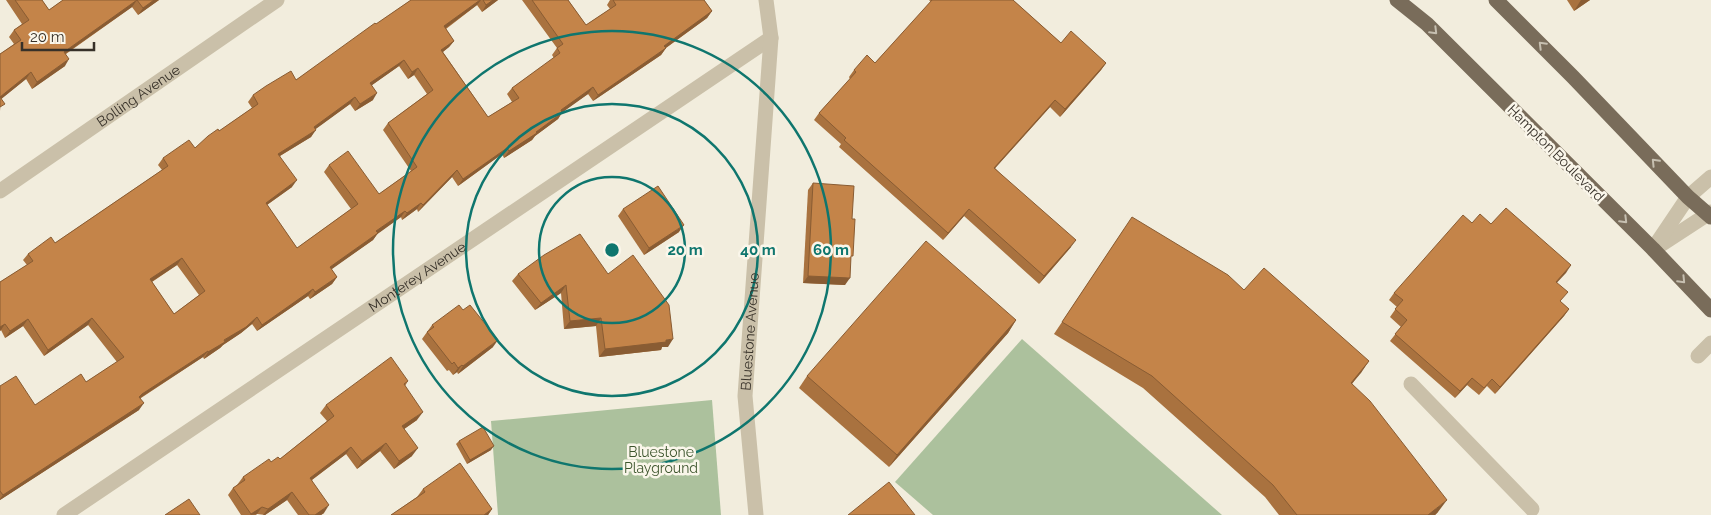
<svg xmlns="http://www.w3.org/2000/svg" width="1711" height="515" font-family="Raleway,sans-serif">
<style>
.green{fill:#acc19d}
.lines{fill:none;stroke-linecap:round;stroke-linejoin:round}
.minor{stroke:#cac0a9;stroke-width:15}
.major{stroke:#796c5a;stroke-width:15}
.wall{fill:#a9723f;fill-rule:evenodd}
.shaded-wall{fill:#895c33}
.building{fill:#c48449;stroke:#895c33;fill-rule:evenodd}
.oneway{stroke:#c6bfb0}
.ring{fill:none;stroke:#0f766e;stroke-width:2.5}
.labels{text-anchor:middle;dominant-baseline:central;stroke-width:5;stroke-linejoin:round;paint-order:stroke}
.street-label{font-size:14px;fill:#373129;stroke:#faf6ea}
.park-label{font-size:14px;fill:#3d552d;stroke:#faf6ea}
.centre{fill:#0f766e;stroke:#faf6ea;stroke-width:2.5}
.ring-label{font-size:15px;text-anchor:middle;font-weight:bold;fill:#0f766e;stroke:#faf6ea;stroke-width:5;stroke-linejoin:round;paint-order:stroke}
</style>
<rect width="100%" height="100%" fill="#f2eddd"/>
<!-- green -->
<g class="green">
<path d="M1022,339L1222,515H933L895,482Z"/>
<path d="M712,400L721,515H498L491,421Z"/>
</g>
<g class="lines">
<!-- minor -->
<g class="minor">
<path id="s1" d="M0,191L277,0"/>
<path d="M1659,246L1711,212"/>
<path d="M1653,249L1688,197L1711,177"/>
<path d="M1698,356L1711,343"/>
<path d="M1411,384L1532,509"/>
<path id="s2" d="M64,515L771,38"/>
<path id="s3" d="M756,515L745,396L771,38L766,0"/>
</g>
<!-- major -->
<g class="major">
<path d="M1397,0L1427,24L1653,249L1711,310"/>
<path d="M1496,0L1573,77L1688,197L1711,217"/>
</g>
</g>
<!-- wall -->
<g class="wall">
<path d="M6,0H42L49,10L63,0H159L138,15L132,7L66,54L65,66L32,89L26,79L1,99L0,111V54L14,44L9,37L14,30L22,24Z"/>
<path d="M411,0H498L482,12L477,5L446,29L454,41L449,47L443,52L488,117L512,102L507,94L512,88L554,58L552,55L557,48L522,0H568L586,25L610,9L607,5L610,0H704L712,11L707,18L666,48L661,55L593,101L588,94L562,112L558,119L535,136L532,140L504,158L502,154L458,186L452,177L418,212L417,209L402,220L401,217L378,233L373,240L331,269L337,277L332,284L310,299L308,296L257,331L252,324L241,333L223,345L220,348L204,359L203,357L141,398L139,410L0,500V386L35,405L86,382L117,362L88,325L44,356L23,326L5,338L1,330L0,331V282L27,265L23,260L28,254L55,243L162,170L158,165L163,158L195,148L252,108L248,102L253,95L296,80ZM399,66L408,79L414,75L427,94L388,123L383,130L411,171L379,194L329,165L324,172L351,209L297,248L267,205L292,187L280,156L311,137L315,129L350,104L355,111L373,100L372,85ZM177,265L199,295L174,314L152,282Z"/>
<path d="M929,0H1013L1061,43L1106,63L1101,70L1060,117L1050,107L995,168L1071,247L1039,284L964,216L943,240L839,147L841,144L814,120L819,113L850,79L849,77L854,70L875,63L931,2Z"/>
<path d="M1567,0H1590L1574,11Z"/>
<path d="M813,183L852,219L851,258L845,285L803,283L808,190Z"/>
<path d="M623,209L679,232L644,255L618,216Z"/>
<path d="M1472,223L1491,224L1571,265L1557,282L1561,302L1569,309L1564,316L1495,394L1487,386L1479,395L1467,385L1455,398L1390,341L1401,327L1390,317L1397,307L1389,300L1394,293Z"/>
<path d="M1124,229L1244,290L1369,361L1352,384L1438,512L1435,515H1279L1265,497L1143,388L1054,334Z"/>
<path d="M518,274H608L668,347H662L661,350L599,357L596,326L564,329L561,293L535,310L512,281Z"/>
<path d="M1016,320L1008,333L889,467L799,388L807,376Z"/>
<path d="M432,325L493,347L458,374L457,372L453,375L449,370L447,371L422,339Z"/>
<path d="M408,381L405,386L417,420L404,429L412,456L394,469L380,451L357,469L346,454L312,480L324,513L321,515H298L287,500L265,515L257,514L256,515H241L228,495L233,488L237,485L243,477L271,462L280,459L327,421L320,413L326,405Z"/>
<path d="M459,441L491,450L467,464L456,444Z"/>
<path d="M423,489L492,509L488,515H391L417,497Z"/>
</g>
<!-- shaded-wall -->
<g class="shaded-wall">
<path d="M137,0L132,7L62,56L64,52Z"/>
<path d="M154,0H159L138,15L143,8Z"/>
<path d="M480,0H481L477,5L439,33L444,26Z"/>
<path d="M493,0H498L482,12L486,5Z"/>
<path d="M1581,0H1590L1574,11Z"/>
<path d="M712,11L707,18L660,52L664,46Z"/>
<path d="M454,41L449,47L436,57L441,50Z"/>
<path d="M666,48L661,55L593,101L598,95Z"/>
<path d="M69,59L65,66L32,89L37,82Z"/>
<path d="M404,60L399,66L365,90L370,83Z"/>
<path d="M1106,63L1101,70L1060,117L1065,109Z"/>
<path d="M418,68L414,75L408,79L412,72Z"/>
<path d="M31,72L26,79L0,100V97Z"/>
<path d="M593,87L588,94L556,117L561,110Z"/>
<path d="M377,93L373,100L355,111L360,104Z"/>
<path d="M355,97L350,104L309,134L314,127Z"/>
<path d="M1055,100L1050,107L989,175L994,168Z"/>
<path d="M562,113L558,119L535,136L532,140L504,158L509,151L536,132Z"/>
<path d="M316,130L311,137L273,160L278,154Z"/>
<path d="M507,148L502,154L458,186L463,179Z"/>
<path d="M457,170L452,177L418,212L423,205Z"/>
<path d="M297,180L292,187L261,209L266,203Z"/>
<path d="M421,203L417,209L402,220L407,213Z"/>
<path d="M969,209L964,216L943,240L948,233Z"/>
<path d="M405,211L401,217L372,238L376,231Z"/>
<path d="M684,225L679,232L644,255L649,248Z"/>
<path d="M378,233L373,240L325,274L330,267Z"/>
<path d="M1076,240L1071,247L1039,284L1044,276Z"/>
<path d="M182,258L177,265L145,286L150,279Z"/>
<path d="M1571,265L1566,273L1551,289L1556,282Z"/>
<path d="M808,276L850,278L845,285L803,283Z"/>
<path d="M337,277L332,284L310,299L315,292Z"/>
<path d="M566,285L561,293L535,310L541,303Z"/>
<path d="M313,289L308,296L257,331L262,325Z"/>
<path d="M1569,309L1564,316L1495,394L1500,387Z"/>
<path d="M257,317L252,324L241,333L223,345L220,348L204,359L208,352Z"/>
<path d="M92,318L88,325L44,356L48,350Z"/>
<path d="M601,318L596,326L564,329L570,321Z"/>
<path d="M28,319L23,326L5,338L10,331Z"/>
<path d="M1016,320L1008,333L889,467L897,455Z"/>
<path d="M5,324L1,330L0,331V327Z"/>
<path d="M673,339L668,347H662L661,350L599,357L605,349Z"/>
<path d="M498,340L493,347L458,374L463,366Z"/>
<path d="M208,351L203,357L137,400L142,394Z"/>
<path d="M1369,361L1361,373L1342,395L1351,383Z"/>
<path d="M462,365L457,372L453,375L458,368Z"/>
<path d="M1472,378L1467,385L1455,398L1460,391Z"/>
<path d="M144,403L139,410L0,500V499L3,495Z"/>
<path d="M423,412L417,420L397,434L402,426Z"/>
<path d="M386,443L380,451L357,469L362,461Z"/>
<path d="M494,446L491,450L467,464L470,460Z"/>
<path d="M351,447L346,454L305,485L310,478Z"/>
<path d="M418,448L412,456L394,469L399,461Z"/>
<path d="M292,492L287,500L265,515H263L268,509Z"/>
<path d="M1447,500L1438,512L1435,515H1428Z"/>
<path d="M329,505L324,513L321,515H315Z"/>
<path d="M262,507L257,514L250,515L251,514Z"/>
<path d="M492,509L488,515H484Z"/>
</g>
<!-- building -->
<g class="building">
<path d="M15,0H42L49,10L63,0H137L64,52L69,59L37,82L31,72L0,97V54L21,40L14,30L29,20Z"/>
<path d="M137,0H154L143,8Z"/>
<path d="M411,0H480L444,26L454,41L441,50L488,117L519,98L512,88L560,53L557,48L563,44L532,0H568L586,25L616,5L613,0H704L712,11L664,46L666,48L598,95L593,87L561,110L562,113L536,132L537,133L509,151L507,148L463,179L457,170L423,205L421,203L407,213L405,211L376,231L378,233L330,267L337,277L315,292L313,289L262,325L257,317L246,327L224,340L225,342L208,352V351L142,394L139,397L144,403L3,495L0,491V386L16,376L35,405L81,374L86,382L124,357L92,318L48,350L28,319L10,331L5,324L0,327V282L33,261L28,254L51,237L55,243L168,166L163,158L189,140L195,148L208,136L218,129L219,131L258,104L253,95L266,86L291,71L296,80L375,23L376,24ZM404,60L412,72L418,68L433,90L388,123L417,167L379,194L348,151L329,165L358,204L297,248L266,203L297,180L278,154L316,130L314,127L355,97L360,104L377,93L370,83ZM182,258L205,291L174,314L150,279Z"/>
<path d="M483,0H493L486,5Z"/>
<path d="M932,0H1013L1061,43L1071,31L1106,63L1065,109L1055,100L994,168L1076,240L1044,276L969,209L948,233L844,140L846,138L819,113L856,72L854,70L867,55L875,63Z"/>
<path d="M0,97L5,104L0,107Z"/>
<path d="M813,183L854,186L852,219H855L853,256H851L850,278L808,276Z"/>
<path d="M658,186L684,225L649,248L623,209Z"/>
<path d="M1506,208L1571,265L1556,282L1568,292L1560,301L1569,309L1500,387L1492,379L1484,388L1472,378L1460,391L1395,334L1407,320L1395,309L1403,300L1394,293L1463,215L1472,223L1480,214L1491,224Z"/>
<path d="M1132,217L1228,275L1244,290L1264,268L1369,361L1351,383L1370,401L1447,500L1428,515H1297L1273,485L1152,376L1062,322Z"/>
<path d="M580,234L608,274L633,255L669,305L673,339L666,340V342L605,349L601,318L570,321L566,285L541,303L518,274L544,255Z"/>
<path d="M926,241L1016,320L897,455L807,376Z"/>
<path d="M459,305L463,310L470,305L498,340L463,366L462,365L458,368L454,362L452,364L427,332L434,327L432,325Z"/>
<path d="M391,357L408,381L404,384L423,412L402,426L418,448L399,461L386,443L362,461L351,447L310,478L329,505L315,515H309L292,492L268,509L262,507L251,514L233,488L245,480L243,477L269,459L271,462L278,457L280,459L334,416L326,405Z"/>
<path d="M483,427L494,446L470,460L459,441Z"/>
<path d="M460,463L492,509L484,515H391L425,492L423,489Z"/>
<path d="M889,482L915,515H848Z"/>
<path d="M189,499L200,515H165Z"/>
</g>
<!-- one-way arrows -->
<defs><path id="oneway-chevron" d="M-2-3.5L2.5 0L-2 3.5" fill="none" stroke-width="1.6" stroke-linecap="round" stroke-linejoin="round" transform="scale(1.25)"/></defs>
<g class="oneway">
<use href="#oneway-chevron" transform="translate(1434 31) rotate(45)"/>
<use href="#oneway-chevron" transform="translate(1542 45) rotate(-135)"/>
<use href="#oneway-chevron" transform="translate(1655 162) rotate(-134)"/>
<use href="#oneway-chevron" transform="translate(1624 220) rotate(45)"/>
<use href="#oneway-chevron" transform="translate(1682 280) rotate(46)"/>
</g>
<!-- distance rings -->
<g class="ring">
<circle cx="612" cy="250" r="73"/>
<circle cx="612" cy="250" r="146"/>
<circle cx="612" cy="250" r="219"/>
</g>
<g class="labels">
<!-- street labels -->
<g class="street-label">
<text stroke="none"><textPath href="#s1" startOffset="168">Bolling Avenue</textPath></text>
<text transform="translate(1556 153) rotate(45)">Hampton Boulevard</text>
<text stroke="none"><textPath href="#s2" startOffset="426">Monterey Avenue</textPath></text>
<text stroke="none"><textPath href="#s3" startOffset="184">Bluestone Avenue</textPath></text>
</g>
<!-- park labels -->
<g class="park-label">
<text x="661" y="452">Bluestone<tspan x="661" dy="16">Playground</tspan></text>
</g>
</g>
<circle cx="612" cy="250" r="8" class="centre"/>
<g class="ring-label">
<text x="685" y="255">20 m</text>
<text x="758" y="255">40 m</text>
<text x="831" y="255">60 m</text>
</g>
<!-- scale -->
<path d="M22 42v8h72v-8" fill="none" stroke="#373129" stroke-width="2.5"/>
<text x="30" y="42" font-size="15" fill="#373129" stroke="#faf6ea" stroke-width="4" paint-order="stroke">20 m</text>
</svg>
